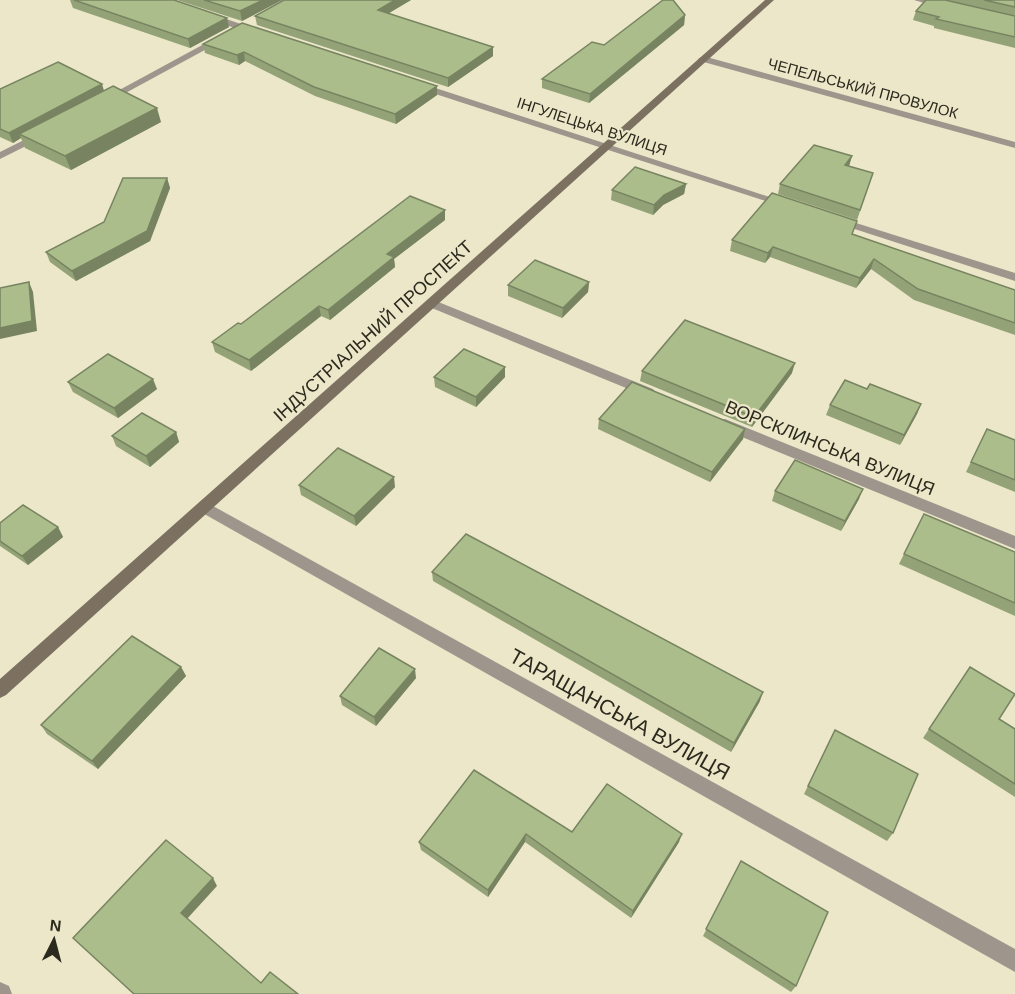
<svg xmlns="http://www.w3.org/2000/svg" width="1015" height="994" font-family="Helvetica,sans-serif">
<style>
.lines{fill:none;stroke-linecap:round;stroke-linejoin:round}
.street{fill:#9e968c;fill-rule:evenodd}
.secondary{fill:#7c7161;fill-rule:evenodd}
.wall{fill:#93a377}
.shaded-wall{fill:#788461}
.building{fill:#abbd8a;stroke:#788461;stroke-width:1.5}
.labels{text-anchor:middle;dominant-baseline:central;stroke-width:4.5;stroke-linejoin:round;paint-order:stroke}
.far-street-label{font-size:15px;fill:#2c2a1f;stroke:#ebe7c8}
.street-label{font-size:18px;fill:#2c2a1f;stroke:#ebe7c8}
.near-street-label{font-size:21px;fill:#2c2a1f;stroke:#ebe7c8}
</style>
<rect width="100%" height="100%" fill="#ebe7c8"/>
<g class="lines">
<!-- street -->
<g class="street">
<path d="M914,0H929L948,6L944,9Z"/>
<path d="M209,13L258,30L259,32L252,34L206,18L205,16Z"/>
<path d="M217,37L225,39L109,102L101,100Z"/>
<path d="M703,56L1015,142V148L700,61L698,59Z"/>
<path d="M414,83H420L791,204L789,206H781L414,87Z"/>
<path d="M40,132L45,135L44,137L0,159V152Z"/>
<path d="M837,217L1015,273V281L833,222L831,220Z"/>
<path d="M431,299L653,389L655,392L653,395H643L427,306L425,303Z"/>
<path d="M725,419L1015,536V549L720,428L718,424L720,420Z"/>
<path d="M204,501L1015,949V972L199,511L196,507L199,503Z"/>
<path d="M0,982L9,986L12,994H0Z"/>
</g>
<!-- secondary -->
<path class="secondary" d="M765,0H774L6,695L0,698V679Z"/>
</g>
<!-- wall -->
<g class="wall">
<path d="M70,0H174L229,27L190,48L73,8Z"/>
<path d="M177,0H282L242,21Z"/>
<path d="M411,0L389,13L493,56L448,87L257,25L255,16Z"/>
<path d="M926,0H1015V48L934,28V26L913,20L916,11Z"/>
<path d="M685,15L684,25L589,103L542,88V79L604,45Z"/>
<path d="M203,44L437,86V95L396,124L315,96L245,61L239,65L205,53Z"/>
<path d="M0,89L104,90L161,122L71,170L25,148L21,138L13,143L0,137Z"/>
<path d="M852,156L849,166L873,173L857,220L778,194L780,184Z"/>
<path d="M167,178L170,188L150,241L76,281L50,262L46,252L104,222Z"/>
<path d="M686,184L684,194L663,205L653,215L611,200L612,190Z"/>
<path d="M445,220L394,259L395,267L330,320L321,316L251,371L215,352L212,342L241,324Z"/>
<path d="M853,234L1015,290V335L914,300L871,269L856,288L770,257L765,263L730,251L732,240Z"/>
<path d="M589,282L588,292L562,318L508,296V285Z"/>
<path d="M642,371L792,373L752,427L640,381Z"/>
<path d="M434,377H505L476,407L435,387Z"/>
<path d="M68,382L157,389L118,418L73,392Z"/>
<path d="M867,389L921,404L917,414L900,445L826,415L830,405Z"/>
<path d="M599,419L745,429L743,439L710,482L598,429Z"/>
<path d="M987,429L1015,440V492L966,472Z"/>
<path d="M176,432L179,442L150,467L116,446L112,436Z"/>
<path d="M299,485L395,487L356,526L301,495Z"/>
<path d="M775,491L859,499L841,531L772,501Z"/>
<path d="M924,514L1015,552V616L899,564Z"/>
<path d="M0,523L58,527L63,537L28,565L0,546Z"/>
<path d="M432,572L760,701L731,752L433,581Z"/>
<path d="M181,667L186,676L98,769L47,734L41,725Z"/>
<path d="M970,667L999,719L1015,729V797L923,738Z"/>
<path d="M416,678L376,726L342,705L340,696Z"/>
<path d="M835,730L893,833L887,841L804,794Z"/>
<path d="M474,770L572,832L679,842L631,918L525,842L488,897L421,850L419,842Z"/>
<path d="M741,861L796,986L791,992L703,936Z"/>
</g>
<!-- shaded-wall -->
<g class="shaded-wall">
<path d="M263,0H282L242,21L240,11Z"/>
<path d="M395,0H411L379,19L378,10Z"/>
<path d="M685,15L684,25L589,103L590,94Z"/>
<path d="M227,18L229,27L190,48L188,39Z"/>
<path d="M493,47V56L448,87V78Z"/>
<path d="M244,52L245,61L239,65L237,55Z"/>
<path d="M102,84L105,94L19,134L21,138L13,143L9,133Z"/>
<path d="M437,86V95L396,124L395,114Z"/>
<path d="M157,108L161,122L71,170L65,156Z"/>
<path d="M852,156L849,166L845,165Z"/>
<path d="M167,178L170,188L150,241L76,281L72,271Z"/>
<path d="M686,184L684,194L663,205L653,215L654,205L664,195Z"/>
<path d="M445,210V220L394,259L395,267L330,320L328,310L387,254Z"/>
<path d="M773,247L770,257L765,263L768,253Z"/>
<path d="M874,259L871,269L856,288L860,278Z"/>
<path d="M29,282L33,292L37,331L0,339V328Z"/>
<path d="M589,282L588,292L562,318L563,308Z"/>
<path d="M319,306L321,316L251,371L249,360Z"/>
<path d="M795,363L792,373L752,427L754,417Z"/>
<path d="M505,367V377L476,407V397Z"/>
<path d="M153,379L157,389L118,418L114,408Z"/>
<path d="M921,404L917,414L900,445L904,435Z"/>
<path d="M745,429L743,439L710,482L712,472Z"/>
<path d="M176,432L179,442L150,467L146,456Z"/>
<path d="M394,477L395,487L356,526L354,516Z"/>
<path d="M863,489L859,499L841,531L845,521Z"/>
<path d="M58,527L63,537L28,565L22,556Z"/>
<path d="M181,667L186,676L98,769L92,761Z"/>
<path d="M415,669L416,678L376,726L374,717Z"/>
<path d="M763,692L760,701L731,752L734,743Z"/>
<path d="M526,834L525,842L488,897V890Z"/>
<path d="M682,834L679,842L631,918L633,911Z"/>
<path d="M213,878L217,886L186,920L181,913Z"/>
</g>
<!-- building -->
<g class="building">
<path d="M74,0H174L227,18L188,39Z"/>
<path d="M204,0H263L240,11Z"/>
<path d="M284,0H395L378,10L493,47L448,78L255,16Z"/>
<path d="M663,0H673L685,15L590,94L542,79L592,42L604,45Z"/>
<path d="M926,0H945L1015,16V37L936,19L939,17L916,11Z"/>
<path d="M984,0H1015V7Z"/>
<path d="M242,23L437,86L395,114L314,87L244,52L237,55L203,44Z"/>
<path d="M58,62L102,84L9,133L0,129V89Z"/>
<path d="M113,86L157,108L65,156L19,134Z"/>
<path d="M814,145L852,156L845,165L873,173L860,210L780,184Z"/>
<path d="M635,167L686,184L664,195L654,205L612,190Z"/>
<path d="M123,178H167L147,231L72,271L46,252L104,222Z"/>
<path d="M772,193L857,221L852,234L1015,290V323L918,289L874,259L860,278L773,247L768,253L732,240Z"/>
<path d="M410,196L445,210L387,254L394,257L328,310L319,306L249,360L212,342L238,323L241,324Z"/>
<path d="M535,260L589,282L563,308L508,285Z"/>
<path d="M29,282L32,321L0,328V288Z"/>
<path d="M685,320L795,363L754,417L642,371Z"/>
<path d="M464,349L505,367L476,397L434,377Z"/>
<path d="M108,354L153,379L114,408L68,382Z"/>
<path d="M845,380L867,389L870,384L921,404L904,435L830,405Z"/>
<path d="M632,382L745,429L712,472L599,419Z"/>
<path d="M142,413L176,432L146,456L112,436Z"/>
<path d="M987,429L1015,440V480L971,462Z"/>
<path d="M338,448L394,477L354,516L299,485Z"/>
<path d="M795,460L863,489L845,521L775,491Z"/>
<path d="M23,505L58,527L22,556L0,541V523Z"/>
<path d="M924,514L1015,552V603L904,554Z"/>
<path d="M466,534L763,692L734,743L432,572Z"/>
<path d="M132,636L181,667L92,761L41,725Z"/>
<path d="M379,648L415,669L374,717L340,696Z"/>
<path d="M970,667L1015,694L999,719L1015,729V784L929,729Z"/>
<path d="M835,730L918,774L893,833L808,786Z"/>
<path d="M474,770L572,832L607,784L682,834L633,911L526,834L488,890L419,842Z"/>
<path d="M166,840L213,878L181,913L261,983L270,972L298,994H134L73,938Z"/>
<path d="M741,861L828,912L796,986L706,929Z"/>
</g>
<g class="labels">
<!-- far-street labels -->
<g class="far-street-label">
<text transform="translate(863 88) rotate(15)">ЧЕПЕЛЬСЬКИЙ ПРОВУЛОК</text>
<text transform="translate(592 126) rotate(18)">ІНГУЛЕЦЬКА ВУЛИЦЯ</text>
</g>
<!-- street labels -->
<g class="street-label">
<text transform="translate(373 331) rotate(-42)">ІНДУСТРІАЛЬНИЙ ПРОСПЕКТ</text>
<text transform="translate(830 448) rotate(22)">ВОРСКЛИНСЬКА ВУЛИЦЯ</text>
</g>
<!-- near-street labels -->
<g class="near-street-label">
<text transform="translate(620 714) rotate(29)">ТАРАЩАНСЬКА ВУЛИЦЯ</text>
</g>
</g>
<!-- north arrow -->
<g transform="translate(54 940) rotate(6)" stroke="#ebe7c8" stroke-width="4.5" paint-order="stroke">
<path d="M0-4.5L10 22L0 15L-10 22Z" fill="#2c2a1f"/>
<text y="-9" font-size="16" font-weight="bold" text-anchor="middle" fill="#2c2a1f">N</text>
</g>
</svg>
